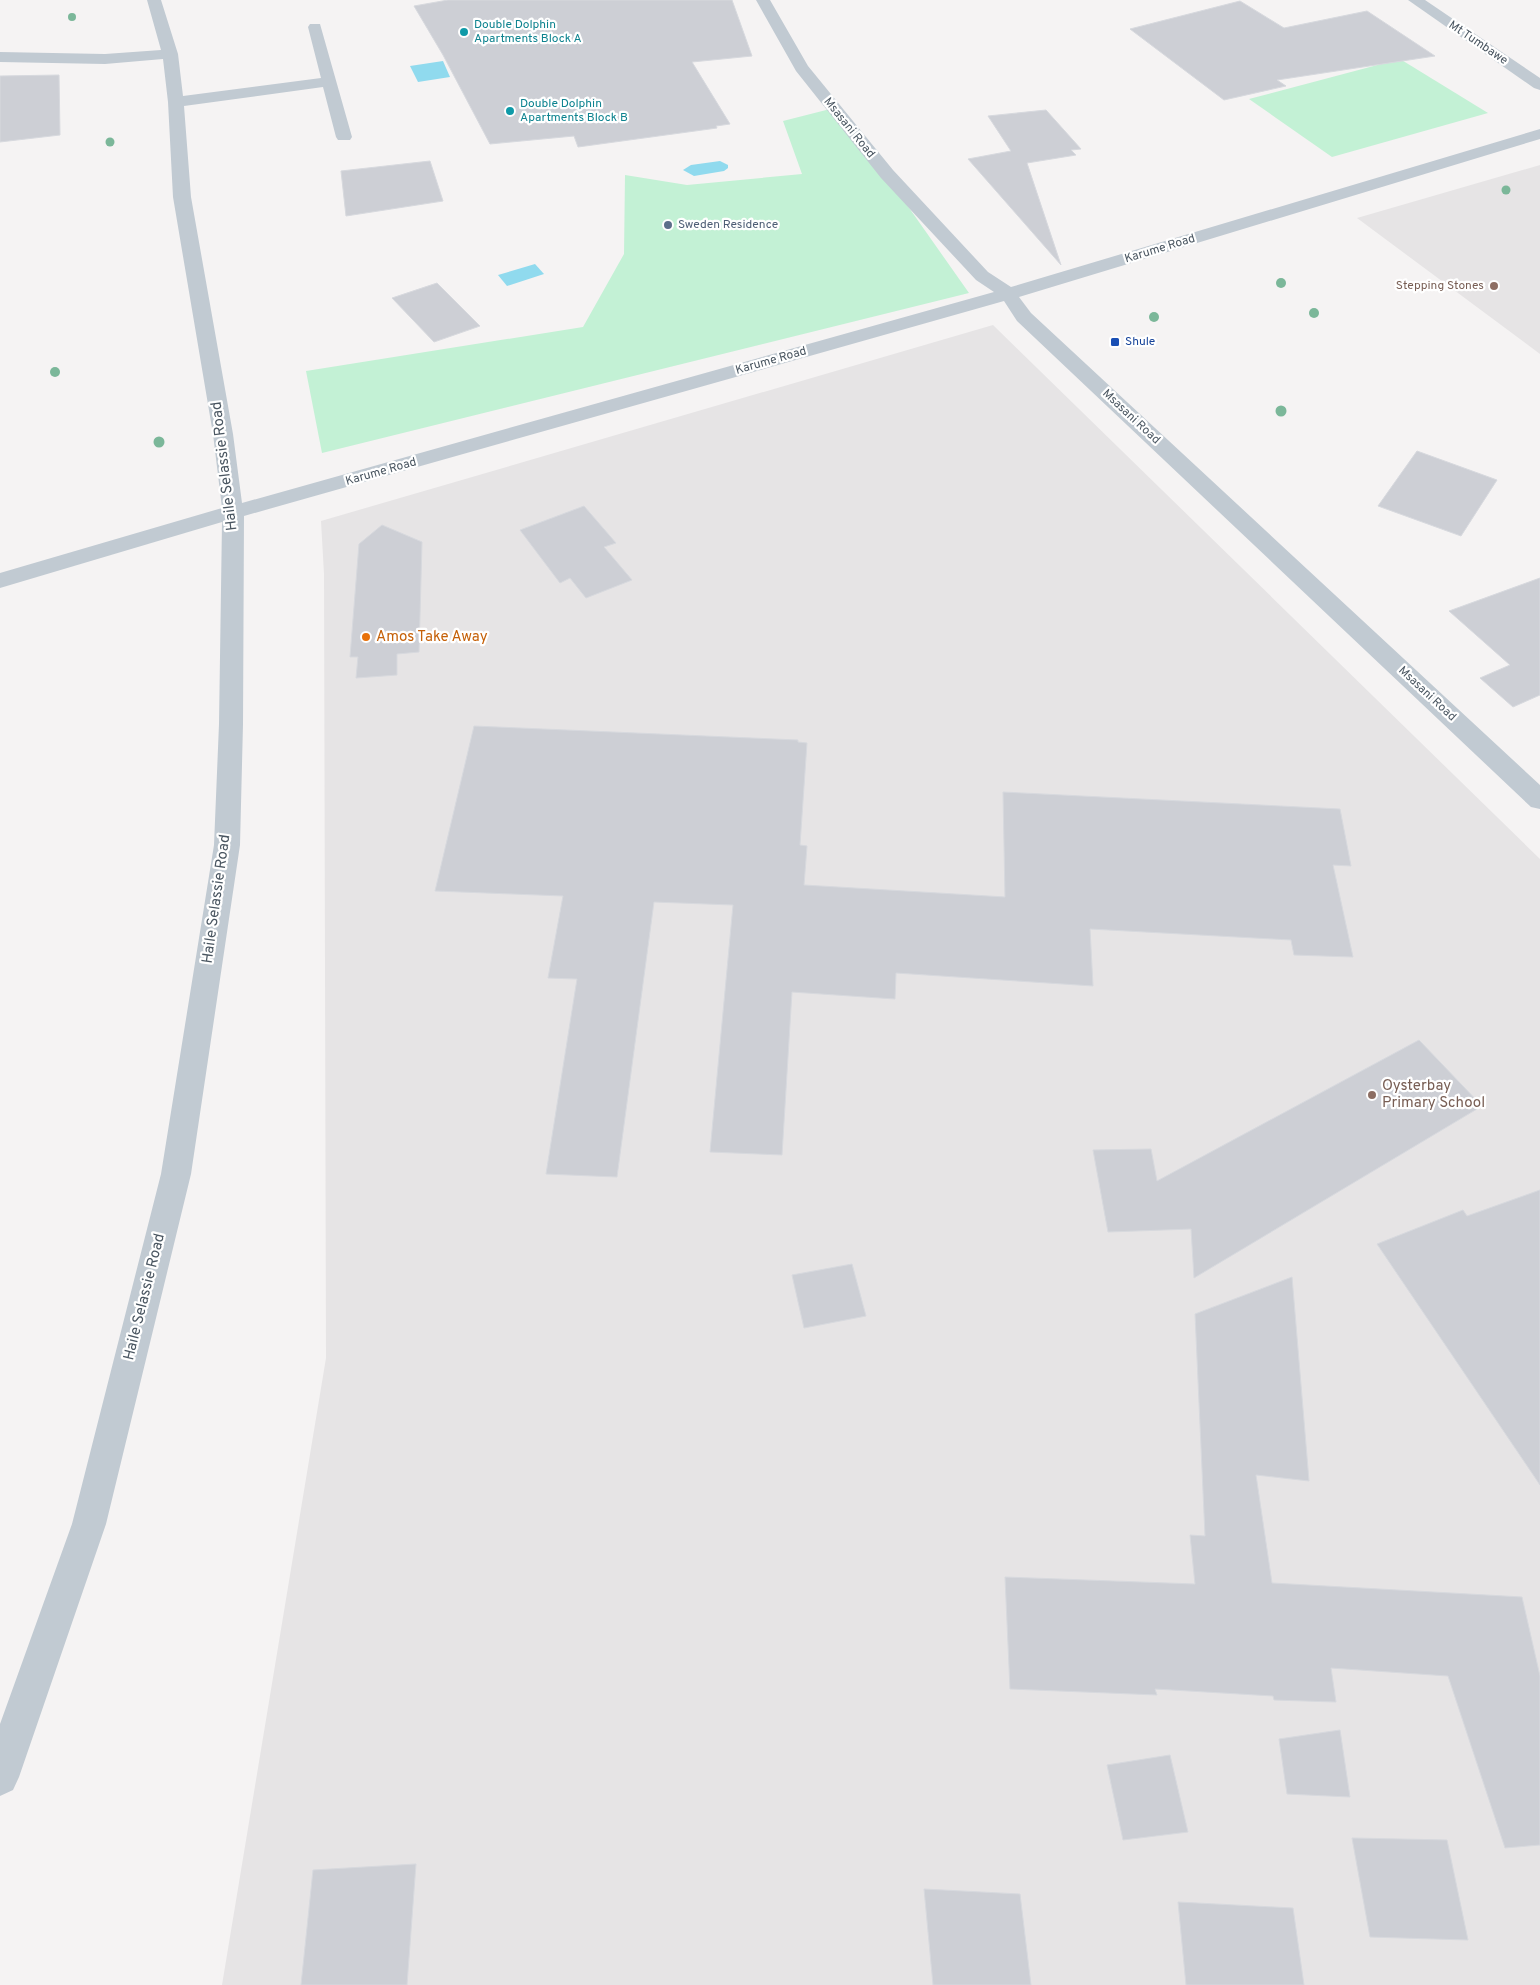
<svg xmlns="http://www.w3.org/2000/svg" width="1540" height="1985" font-family="Overpass,sans-serif">
<style>
.education{fill:#e6e4e5}
.green{fill:#c3f1d5}
.water{fill:#90daee}
.building{fill:#cdcfd5;stroke:#d7d9de}
.lines{fill:none;stroke-linecap:round;stroke-linejoin:round}
.minor{fill:#c1cad2;fill-rule:evenodd}
.tree{fill:#7bb799}
.culture-dot{fill:#0f9aa8;stroke:#fff;stroke-width:2}
.service-dot{fill:#5c6f8a;stroke:#fff;stroke-width:2}
.education-dot{fill:#8d6e63;stroke:#fff;stroke-width:2}
.transit-dot{fill:#1a4fb4;stroke:#fff;stroke-width:2}
.food-dot{fill:#e8710a;stroke:#fff;stroke-width:2}
.labels{text-anchor:middle;dominant-baseline:central;stroke-width:4.5;stroke-linejoin:round;paint-order:stroke}
.far-culture-label{font-size:12px;fill:#0d838f;stroke:#fff;text-anchor:start}
.far-street-label{font-size:12px;fill:#4a5661;stroke:#fff}
.far-service-label{font-size:12px;fill:#4e5e75;stroke:#fff;text-anchor:start}
.far-education-label{font-size:12px;fill:#785e54;stroke:#fff;text-anchor:end}
.far-transit-label{font-size:12px;fill:#164399;stroke:#fff;text-anchor:start}
.street-label{font-size:15px;fill:#4a5661;stroke:#fff}
.food-label{font-size:15px;fill:#c56008;stroke:#fff;text-anchor:start}
.education-label{font-size:15px;fill:#785e54;stroke:#fff;text-anchor:start}
</style>
<rect width="100%" height="100%" fill="#f5f3f3"/>
<!-- education -->
<g class="education">
<path d="M1540,165V354L1357,218Z"/>
<path d="M993,325L1540,859V1985H222L326,1358L324,574L321,521Z"/>
</g>
<!-- green -->
<g class="green">
<path d="M1400,59L1488,113L1332,157L1249,99Z"/>
<path d="M838,107L969,293L322,453L306,371L583,327L624,254L625,175L687,185L802,174L783,121Z"/>
</g>
<!-- water -->
<g class="water">
<path d="M443,61L450,77L418,82L410,66Z"/>
<path d="M720,161L728,165V168L724,171L694,176L683,170L691,165Z"/>
<path d="M535,264L544,274L507,286L498,275Z"/>
</g>
<!-- building -->
<g class="building">
<path d="M448,0H732L752,56L692,62L730,124L716,126L717,128L578,147L574,136L490,144L443,55L414,6Z"/>
<path d="M1240,1L1284,28L1367,11L1435,56L1277,80L1286,86L1224,100L1130,29Z"/>
<path d="M59,75L60,135L0,142V76Z"/>
<path d="M1046,110L1081,149L1071,150L1076,155L1027,163L1061,265L968,159L1011,151L988,116Z"/>
<path d="M430,161L443,201L346,216L341,171Z"/>
<path d="M437,283L480,326L434,342L392,298Z"/>
<path d="M1417,451L1497,480L1461,536L1378,506Z"/>
<path d="M584,506L616,543L604,547L632,580L586,598L570,578L560,583L520,530Z"/>
<path d="M382,525L422,542L419,652L397,654V675L356,678L358,657H350L359,544Z"/>
<path d="M1540,578V695L1513,707L1480,678L1510,665L1449,611Z"/>
<path d="M474,726L798,740V742L807,743L800,845L807,846L804,885L1005,897L1003,792L1340,809L1351,866L1333,865L1353,957L1294,955L1291,940L1090,929L1093,986L896,973L895,999L792,992L782,1155L710,1152L733,905L654,902L617,1177L546,1174L577,979L548,978L563,896L435,891Z"/>
<path d="M1419,1040L1482,1106L1194,1278L1191,1229L1108,1232L1093,1150L1151,1149L1157,1181Z"/>
<path d="M1540,1190V1485L1377,1244L1463,1210L1467,1216Z"/>
<path d="M852,1264L866,1316L804,1328L792,1275Z"/>
<path d="M1292,1277L1309,1481L1256,1475L1272,1583L1522,1597L1540,1676V1845L1505,1848L1448,1676L1331,1668L1336,1702L1274,1700L1273,1696L1155,1689L1157,1695L1010,1689L1005,1577L1195,1584L1190,1535L1205,1536L1195,1314Z"/>
<path d="M1340,1730L1350,1797L1287,1794L1279,1739Z"/>
<path d="M1170,1755L1188,1832L1123,1840L1107,1765Z"/>
<path d="M1352,1838L1447,1840L1468,1940L1370,1937Z"/>
<path d="M416,1864L407,1985H301L313,1870Z"/>
<path d="M924,1889L1020,1894L1031,1985H933Z"/>
<path d="M1178,1902L1293,1908L1304,1985H1186Z"/>
</g>
<g class="lines">
<!-- minor -->
<g class="minor">
<path d="M147,0H161L178,54L183,96L321,78L308,27L310,24H320L352,137L350,140H338L336,137L323,87L184,106L191,197L233,434L242,503L994,292L976,280L881,178L796,71L756,0H770L808,66L893,170L988,272L1011,287L1540,129V139L1019,297L1031,313L1540,785V809L1531,807L1017,321L1004,301L244,516L243,724L240,845L191,1174L106,1524L19,1777L13,1790L0,1796V1724L72,1524L161,1174L214,845L219,724L222,522L0,588V573L222,508L213,434L173,197L168,102L163,59L105,64L0,62V52L105,54L161,50Z"/>
<path d="M1408,0H1425L1540,78V90L1534,88Z"/>
</g>
</g>
<!-- trees -->
<g class="tree">
<circle cx="72" cy="17" r="4"/>
<circle cx="110" cy="142" r="4.5"/>
<circle cx="1506" cy="190" r="4.5"/>
<circle cx="1281" cy="283" r="5"/>
<circle cx="1314" cy="313" r="5"/>
<circle cx="1154" cy="317" r="5"/>
<circle cx="55" cy="372" r="5"/>
<circle cx="1281" cy="411" r="5.5"/>
<circle cx="159" cy="442" r="5.5"/>
</g>
<!-- markers -->
<g class="culture-dot">
<circle cx="464" cy="32" r="5"/>
<circle cx="510" cy="111" r="5"/>
</g>
<circle class="service-dot" cx="668" cy="225" r="5"/>
<g class="education-dot">
<circle cx="1494" cy="286" r="5"/>
<circle cx="1372" cy="1095" r="5"/>
</g>
<rect class="transit-dot" x="1110" y="337" width="10" height="10" rx="2.5"/>
<circle class="food-dot" cx="366" cy="637" r="5"/>
<g class="labels">
<!-- far-culture labels -->
<g class="far-culture-label">
<text x="474" y="25">Double Dolphin<tspan x="474" dy="14">Apartments Block A</tspan></text>
<text x="520" y="104">Double Dolphin<tspan x="520" dy="14">Apartments Block B</tspan></text>
</g>
<!-- far-street labels -->
<g class="far-street-label">
<text transform="translate(1478 43) rotate(34)">Mt Tumbawe</text>
<text transform="translate(849 128) rotate(51)">Msasani Road</text>
<text transform="translate(1160 249) rotate(-17)">Karume Road</text>
<text transform="translate(771 361) rotate(-16)">Karume Road</text>
<text transform="translate(1131 417) rotate(43)">Msasani Road</text>
<text transform="translate(381 472) rotate(-16)">Karume Road</text>
<text transform="translate(1427 694) rotate(43)">Msasani Road</text>
</g>
<!-- far-service labels -->
<g class="far-service-label">
<text x="678" y="225">Sweden Residence</text>
</g>
<!-- far-education labels -->
<g class="far-education-label">
<text x="1484" y="286">Stepping Stones</text>
</g>
<!-- far-transit labels -->
<g class="far-transit-label">
<text x="1125" y="342">Shule</text>
</g>
<!-- street labels -->
<g class="street-label">
<text transform="translate(225 466) rotate(-97)">Haile Selassie Road</text>
<text transform="translate(217 899) rotate(-82)">Haile Selassie Road</text>
<text transform="translate(145 1297) rotate(-76)">Haile Selassie Road</text>
</g>
<!-- food labels -->
<g class="food-label">
<text x="376" y="637">Amos Take Away</text>
</g>
<!-- education labels -->
<g class="education-label">
<text x="1382" y="1086">Oysterbay<tspan x="1382" dy="17">Primary School</tspan></text>
</g>
</g>
</svg>
